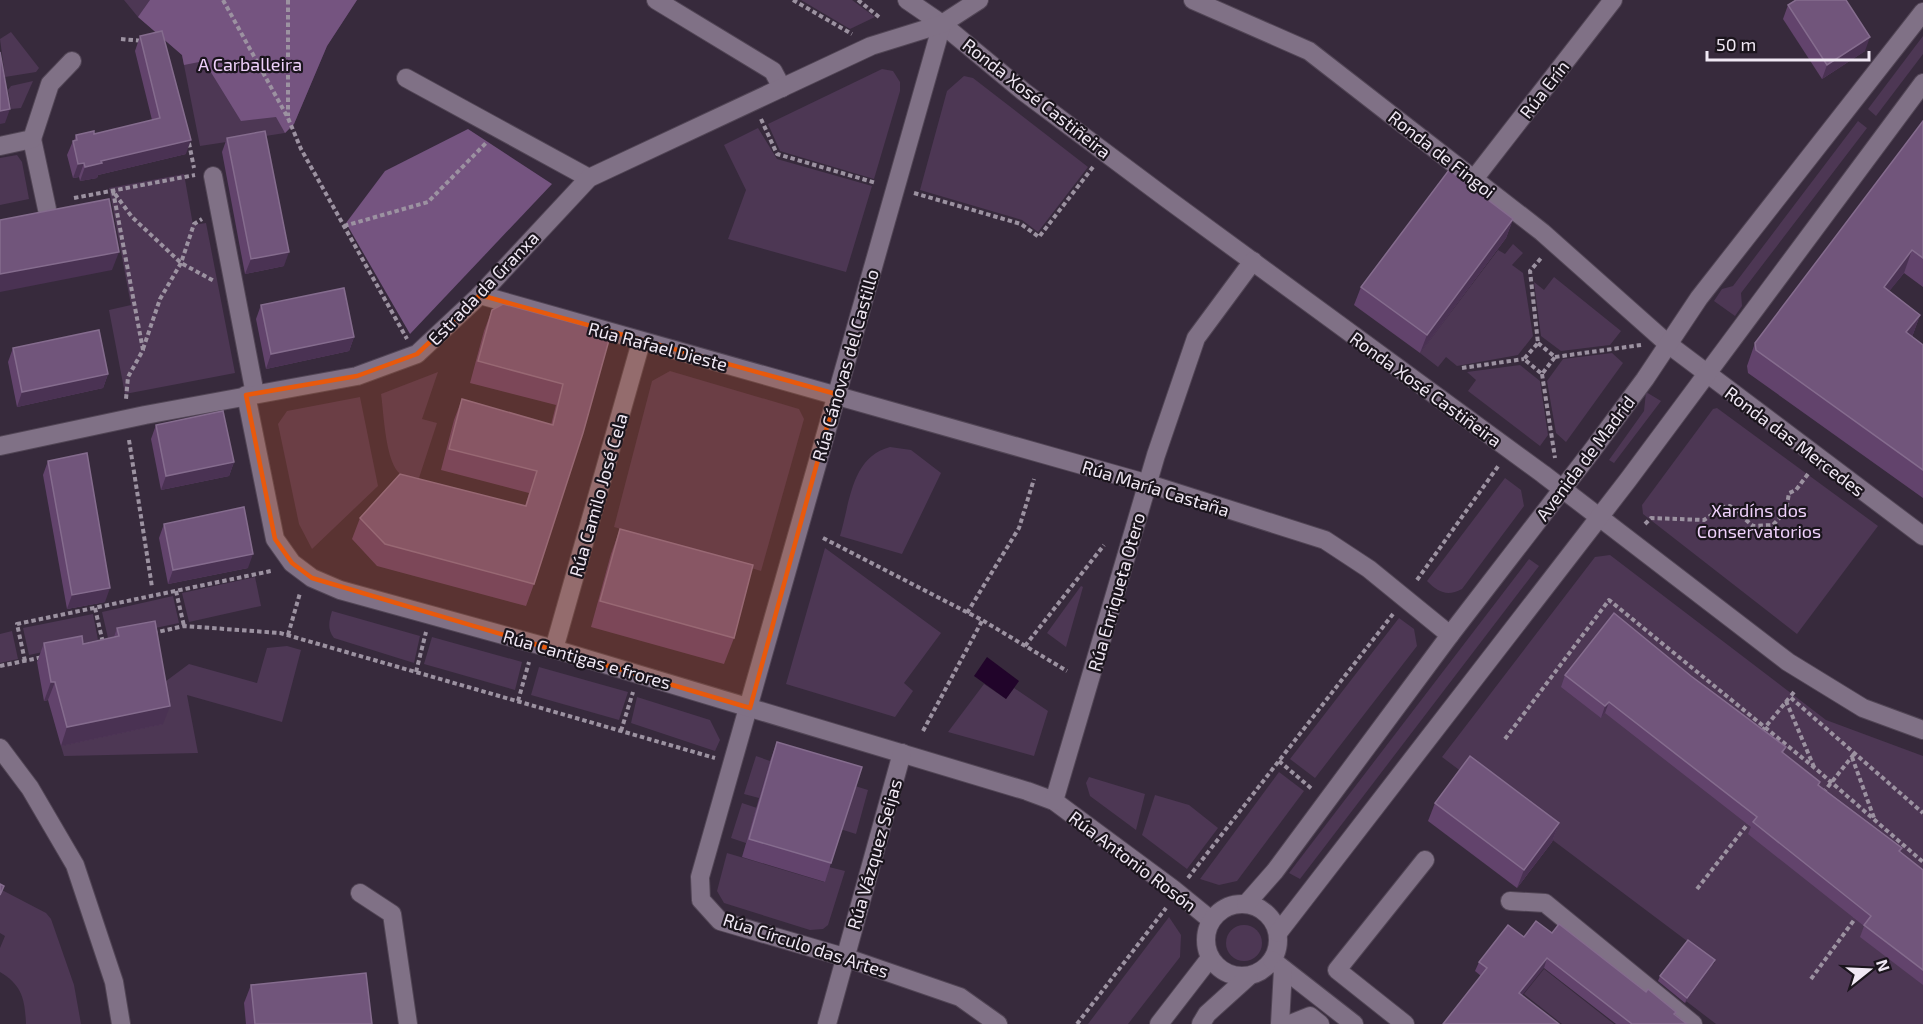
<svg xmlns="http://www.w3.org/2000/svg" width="1923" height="1024" font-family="'Exo 2',sans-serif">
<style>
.green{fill:#4d3754}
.forest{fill:#755480}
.water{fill:#21042a}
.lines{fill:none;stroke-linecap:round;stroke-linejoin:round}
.minor-casing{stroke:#514555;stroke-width:20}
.path{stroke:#9c92a1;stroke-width:4;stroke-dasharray:4.5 3;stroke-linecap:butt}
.minor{stroke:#807186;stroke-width:18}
.path-bridge{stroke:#9c92a1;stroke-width:4;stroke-dasharray:4.5 3;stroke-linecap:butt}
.wall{fill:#62436c}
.shaded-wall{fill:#4a3253}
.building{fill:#71557b;stroke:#856c8e;stroke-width:1.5}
.marked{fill:#e8590c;fill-opacity:0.2;stroke:#e8590c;stroke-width:4.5;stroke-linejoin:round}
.labels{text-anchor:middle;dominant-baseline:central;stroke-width:4.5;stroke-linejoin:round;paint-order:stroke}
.park-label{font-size:18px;fill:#efd1fb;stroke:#1b151d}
.street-label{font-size:18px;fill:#f0e8f4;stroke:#1b151d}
</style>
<rect width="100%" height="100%" fill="#372a3c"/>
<!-- green -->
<g class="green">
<path d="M124,0H357L327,46L294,124L285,133L200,146L182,55L138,17Z"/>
<path d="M801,0H852L875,17L850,29Z"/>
<path d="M11,32L39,68L36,72L5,77L0,39Z"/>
<path d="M1923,36V54L1876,116L1868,109Z"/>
<path d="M882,69L893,71L900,82V91L874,179L780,151L768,124Z"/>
<path d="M964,76L973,78L1088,167L1038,232L1022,220L920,190L947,91Z"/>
<path d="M33,81L21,108L11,109L8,90L11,86Z"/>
<path d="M1858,121L1867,128L1741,293L1742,306L1735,316L1714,301L1722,289L1733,286Z"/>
<path d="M758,128L777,159L872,186L846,272L728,239L746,190L724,145Z"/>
<path d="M17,155L22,162L29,199L0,205V158Z"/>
<path d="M184,174L193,225L206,223L235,373L125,394L109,310L131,305L109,188Z"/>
<path d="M1513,244L1523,253L1512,265L1523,273L1533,336L1518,355L1457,366L1446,357L1438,367L1420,353L1498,250L1505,254Z"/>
<path d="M1554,277L1621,331L1610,345L1561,351L1541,336L1534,282L1544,290Z"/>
<path d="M1612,353L1623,363L1566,442L1556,433L1547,381L1563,359Z"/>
<path d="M1520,365L1540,381L1548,435L1540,446L1468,391L1476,380L1467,372Z"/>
<path d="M670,371L799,409L804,419L761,571L614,527L652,381Z"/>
<path d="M438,372L422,419L437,423L419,478C414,477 408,478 404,476C385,469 384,412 381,394Z"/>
<path d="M1646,392L1661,401L1614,463L1609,460L1644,411Z"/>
<path d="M360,397L378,486L312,549L299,524L278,424L287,411Z"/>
<path d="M1717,408L1878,526L1797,634L1643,514L1642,505L1713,409Z"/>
<path d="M890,447L911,450L941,473L902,554L840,536C850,503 851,457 890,447Z"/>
<path d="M1505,478L1521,490L1524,506L1462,589C1447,597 1438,592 1427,581Z"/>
<path d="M825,548L941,633L904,683L913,691L895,717L786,684Z"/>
<path d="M1610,555L1826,720L1923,756V1024H1716L1686,1001L1715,962L1442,757L1595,557Z"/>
<path d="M1529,559L1539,566L1300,879L1289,873Z"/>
<path d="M255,577L261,606L189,622L182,593Z"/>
<path d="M1081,586L1083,587L1066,647L1047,633Z"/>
<path d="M173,596L179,623L108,638L102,612Z"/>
<path d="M332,611L420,636L414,663L334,638C327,629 329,621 332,611Z"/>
<path d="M93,614L98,640L29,655L23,628Z"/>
<path d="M1399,618L1414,629L1417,646L1315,778L1290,759Z"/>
<path d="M12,631L18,659L0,663V634Z"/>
<path d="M432,637L522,662L515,690L424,664Z"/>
<path d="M287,646L301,650L282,722L187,695L198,753L64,756L61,746L163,724L150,693L189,664L257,683L267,648Z"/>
<path d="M539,667L628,692L619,720L531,695Z"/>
<path d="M984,684L1006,699L1014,688L1048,711L1034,756L948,732Z"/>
<path d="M637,697L710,720L720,740L715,751L631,723Z"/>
<path d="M756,756L770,761L759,798L744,794Z"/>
<path d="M1279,772L1304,791L1237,881L1219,885L1200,879Z"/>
<path d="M1089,777L1145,794L1136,830L1090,796L1086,783Z"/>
<path d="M855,786L868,790L856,834L840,829Z"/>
<path d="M1155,795L1189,805L1218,828L1187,869L1142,835Z"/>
<path d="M742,803L757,808L746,843L731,838Z"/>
<path d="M727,853L824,882L829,867L845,871L828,925L823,929L810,930L724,903L717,891Z"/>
<path d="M0,889L46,913L51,919L74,985L81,1024H26C25,999 22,985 0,972V948L5,936L0,933Z"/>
<path d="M1169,917L1181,935L1180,957L1128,1024H1088Z"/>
<circle cx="1244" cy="943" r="18"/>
<path d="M1544,969L1614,1024H1562L1524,994Z"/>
</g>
<!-- forest -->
<g class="forest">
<path d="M150,0H357L327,46L294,124L285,133L276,117L241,121L204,61L184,65L182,55L138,17Z"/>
<path d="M468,129L552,184L410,334L346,223L385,171Z"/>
</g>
<!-- water -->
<path class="water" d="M987,657L1019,681L1006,699L974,676Z"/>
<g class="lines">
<defs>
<g id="minor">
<path d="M656,0L773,71L782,88"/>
<path d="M907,0L942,24L1024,92L1166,198L1543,474L1788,662L1863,708L1923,730"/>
<path d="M1193,0L1309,51L1542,232L1668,344L1923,536"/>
<path d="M942,24L700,877L701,900L720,921L844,957L960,997L998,1024"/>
<path d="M406,78L589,178"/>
<path d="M32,139L47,209"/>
<path d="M0,146L32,139L50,84L72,61"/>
<path d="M213,176L255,394"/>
<path d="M1474,179L1613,0"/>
<path d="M480,295L1149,484L1325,540L1369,569L1450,635"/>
<path d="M246,395L275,539L292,563L312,578L340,590L554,649L1027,791L1054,801L1173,889L1211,920"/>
<path d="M0,446L145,415L357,376L417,354L480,295L589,178L871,46L942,24L979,0"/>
<path d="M554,649L641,342"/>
<path d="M0,748L30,788L75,865L114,982L121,1024"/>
<path d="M1054,801L1156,455L1196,338L1253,261"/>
<path d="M360,893L392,914L408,1024"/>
<path d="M1510,901L1545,903L1693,1024"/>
<circle cx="1242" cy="940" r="36"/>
<path d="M1246,904L1275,871L1450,635L1591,452L1645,379L1699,298L1923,12"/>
<path d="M1278,933L1628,480L1923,83"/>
<path d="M1272,960L1354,1024"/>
<path d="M827,1024L902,753"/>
<path d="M1159,1024L1210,958"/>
<path d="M1201,1024L1207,1014L1249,976"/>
<path d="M1280,1024L1283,969"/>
<path d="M1290,1024L1310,1016L1320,1024"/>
<path d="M1405,1024L1337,970L1425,860"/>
</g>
</defs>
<!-- minor casing -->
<use href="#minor" class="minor-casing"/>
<!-- path -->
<g class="path">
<path d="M223,0L288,118L301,149L407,339"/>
<path d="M288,0V116"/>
<path d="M793,0L852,34"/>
<path d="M858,0L879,17"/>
<path d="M121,39L143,41"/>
<path d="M761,119L777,154L876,183"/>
<path d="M189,143L194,168"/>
<path d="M113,191L143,350L128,377L126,399"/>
<path d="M914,193L1021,224L1039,237L1093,167"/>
<path d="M115,194L132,217L181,263L214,281"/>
<path d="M74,198L195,175"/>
<path d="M344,226L428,202L486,143"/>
<path d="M1538,343L1555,357L1542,374L1524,359L1538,343L1530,271L1542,257"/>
<path d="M143,349L160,299L181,263L194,224L202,219"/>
<path d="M1555,357L1641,345"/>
<path d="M1462,368L1524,359"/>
<path d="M1542,374L1555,458"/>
<path d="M129,440L152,587"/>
<path d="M1645,524L1651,518L1704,520L1723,507L1730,506L1753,526L1773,525L1786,511L1789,493L1796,490L1808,474"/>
<path d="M823,538L982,620L1067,671"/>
<path d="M1417,580L1499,465"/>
<path d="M176,591L184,626"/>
<path d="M95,608L103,643"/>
<path d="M967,613L1019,528L1034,479"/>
<path d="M153,633L184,626L280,633L715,758"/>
<path d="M288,635L300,593"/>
<path d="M1025,646L1104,545"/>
<path d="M25,661L17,624L271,571"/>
<path d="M0,666L43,657"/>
<path d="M416,672L426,632"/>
<path d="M1794,692L1790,697L1923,813"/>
<path d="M518,701L529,662"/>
<path d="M1786,701L1814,767"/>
<path d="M621,731L633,692"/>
<path d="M923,731L982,621"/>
<path d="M1505,739L1609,600L1816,769L1923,862"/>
<path d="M1852,757L1874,818"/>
<path d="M1279,761L1312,789"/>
<path d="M1188,878L1393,614"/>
<path d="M1697,889L1750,821"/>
<path d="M1811,979L1857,916"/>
<path d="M1077,1024L1166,908"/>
</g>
<!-- minor -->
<use href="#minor" class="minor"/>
<!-- path-bridge -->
<g class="path-bridge">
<path d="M1762,731L1790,697"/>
<path d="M1823,793L1854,754"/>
</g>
</g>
<!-- wall -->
<g class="wall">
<path d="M1788,5L1865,51L1822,79L1783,19Z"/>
<path d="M140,36L186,154L98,175L97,178L80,181L79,177L73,178L67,155L73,141H74L76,135L94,134L152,120L135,51Z"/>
<path d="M1923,121V287L1904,273L1889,291L1920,315L1912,337L1923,345V498L1748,373L1747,366L1755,343Z"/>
<path d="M227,138L284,266L245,274L222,152Z"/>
<path d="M1513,219L1506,238L1420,353L1354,305L1361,287Z"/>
<path d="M261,305L354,337L349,351L266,369L256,319Z"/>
<path d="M492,310L611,333L534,584L526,606L377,566L352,539L360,518L525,506L529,493L441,470L454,420L462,399L551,425L556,405L470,383L484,331Z"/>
<path d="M13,348L108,374L103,388L17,407L8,362Z"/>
<path d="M156,425L234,462L229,476L161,490L151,439Z"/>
<path d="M48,461L105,602L67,609L43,475Z"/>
<path d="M164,524L248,568L168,584L159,538Z"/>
<path d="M620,529L734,638L724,664L591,627L611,554Z"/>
<path d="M117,628L163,724L61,746L48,700L44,701L37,662L44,643L83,644L114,637Z"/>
<path d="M1565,675L1691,676L1786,747L1783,753L1819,785L1902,848L1900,852L1923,870V985L1860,937L1864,926L1748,834L1751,827L1605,713L1601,718L1561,687Z"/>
<path d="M777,742L831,863L825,882L742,857L770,761Z"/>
<path d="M1435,803L1559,823L1552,842L1517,888L1428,821Z"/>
<path d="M1552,933L1675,1014L1687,1024H1616L1544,968L1481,976L1475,971L1479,962L1524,937Z"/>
<path d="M1713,965L1685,1003L1658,981L1660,976Z"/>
<path d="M251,985L372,1024H246L244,1003Z"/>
</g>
<!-- shaded-wall -->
<g class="shaded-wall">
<path d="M1870,37L1865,51L1822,79L1827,65Z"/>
<path d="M10,109L5,123L0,124V111Z"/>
<path d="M191,140L186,154L98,175L97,178L80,181L85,167L101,161Z"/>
<path d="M84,163L79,177L73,178L78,164Z"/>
<path d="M1513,219L1506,238L1420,353L1427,335Z"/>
<path d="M1912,250L1904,273L1875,309L1884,287Z"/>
<path d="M119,252L112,270L0,292V274Z"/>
<path d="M289,252L284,266L245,274L251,259Z"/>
<path d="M1920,315L1912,337L1906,332Z"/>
<path d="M354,337L349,351L266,369L271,354Z"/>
<path d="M108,374L103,388L17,407L22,392Z"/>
<path d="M234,462L229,476L161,490L166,476Z"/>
<path d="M253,554L248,568L168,584L173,570Z"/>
<path d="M110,588L105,602L67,609L72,595Z"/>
<path d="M51,682H55L48,700L44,701Z"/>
<path d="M1609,702L1605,713L1601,718L1605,706Z"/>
<path d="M170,706L163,724L61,746L67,727Z"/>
<path d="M1559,823L1552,842L1517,888L1524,870Z"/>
<path d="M1547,958L1544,968L1516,1003L1519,993Z"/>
<path d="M1715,960L1713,965L1685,1003L1687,998Z"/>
</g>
<!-- building -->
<g class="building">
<path d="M1796,0H1846L1870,37L1827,65L1788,5Z"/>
<path d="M162,31L191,140L101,161L102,163L85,167L84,163L78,164L73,141L77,140L76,135L94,131V134L160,118L140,36Z"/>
<path d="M0,52L10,109L0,111Z"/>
<path d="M1923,121V258L1912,250L1884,287L1920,315L1906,332L1923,345V470L1756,350L1755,343Z"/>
<path d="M265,131L289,252L251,259L227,138Z"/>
<path d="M1449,170L1513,219L1427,335L1361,287Z"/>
<path d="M109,199L119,252L0,274V220Z"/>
<path d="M344,288L354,337L271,354L261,305Z"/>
<path d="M503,304L611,333L583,433L534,584L385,544L360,518L400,474L526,506L537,471L449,449L462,399L553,425L563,384L478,361L492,310Z"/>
<path d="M99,330L108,374L22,392L13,348Z"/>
<path d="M223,411L234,462L166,476L156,425Z"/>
<path d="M87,453L110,588L72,595L48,461Z"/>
<path d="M244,507L253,554L173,570L164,524Z"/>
<path d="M620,529L753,565L734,638L600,601Z"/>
<path d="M1614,613L1691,676L1786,747L1782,752L1820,782L1818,785L1902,848L1899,851L1923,870V970L1864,925L1871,916L1753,822L1757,817L1609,702L1605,706L1565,675Z"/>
<path d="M155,621L170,706L67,727L55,682H51L44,643L82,636L83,644L119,636L117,628Z"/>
<path d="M777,742L862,767L831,863L749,839Z"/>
<path d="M1470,756L1559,823L1524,870L1435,803Z"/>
<path d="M0,884L4,886L0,895Z"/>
<path d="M1536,921L1552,933L1559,924L1646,992L1648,989L1676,1012L1674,1014L1687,1024H1632L1547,958L1519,993L1559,1024H1443L1487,968L1479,962L1508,925L1524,937Z"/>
<path d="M1688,940L1715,960L1687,998L1660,976Z"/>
<path d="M366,973L372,1024H255L251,985Z"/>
</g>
<!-- marked area -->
<path class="marked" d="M480,295L836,394L750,708L312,578L292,563L275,539L246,395L357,376L417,354Z"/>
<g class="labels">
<!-- park labels -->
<g class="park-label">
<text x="250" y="64">A Carballeira</text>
<text x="1759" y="510">Xardíns dos<tspan x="1759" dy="21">Conservatorios</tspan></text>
</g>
<!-- street labels -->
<g class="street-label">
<text transform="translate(1544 89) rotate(-52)">Rúa Erín</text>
<text transform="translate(1037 98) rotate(38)">Ronda Xosé Castiñeira</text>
<text transform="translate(1442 154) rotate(38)">Ronda de Fingoi</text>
<text transform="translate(483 288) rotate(-46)">Estrada da Granxa</text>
<text transform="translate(658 346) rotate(15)">Rúa Rafael Dieste</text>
<text transform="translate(845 365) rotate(-74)">Rúa Cánovas del Castillo</text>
<text transform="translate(1426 389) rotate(36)">Ronda Xosé Castiñeira</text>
<text transform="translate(1795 441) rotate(37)">Ronda das Mercedes</text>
<text transform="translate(1585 458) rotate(-53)">Avenida de Madrid</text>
<text transform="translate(1156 488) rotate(17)">Rúa María Castaña</text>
<text transform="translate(598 495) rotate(-74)">Rúa Camilo José Cela</text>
<text transform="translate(1116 592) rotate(-74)">Rúa Enriqueta Otero</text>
<text transform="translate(587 659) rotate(16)">Rúa Cantigas e frores</text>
<text transform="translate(874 854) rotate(-74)">Rúa Vázquez Seijas</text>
<text transform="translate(1133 861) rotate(37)">Rúa Antonio Rosón</text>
<text transform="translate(806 945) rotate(18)">Rúa Círculo das Artes</text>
</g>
</g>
<!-- north arrow -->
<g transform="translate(1869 970) rotate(72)" stroke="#1b151d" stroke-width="4.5" paint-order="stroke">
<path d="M0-4.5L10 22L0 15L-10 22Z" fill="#f0e8f4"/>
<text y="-9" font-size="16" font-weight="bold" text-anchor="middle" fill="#f0e8f4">N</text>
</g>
<!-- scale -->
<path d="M1707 51v9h162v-9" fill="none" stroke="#f0e8f4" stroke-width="3"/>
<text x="1716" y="51" font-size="18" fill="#f0e8f4" stroke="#1b151d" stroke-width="4.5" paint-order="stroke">50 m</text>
</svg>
